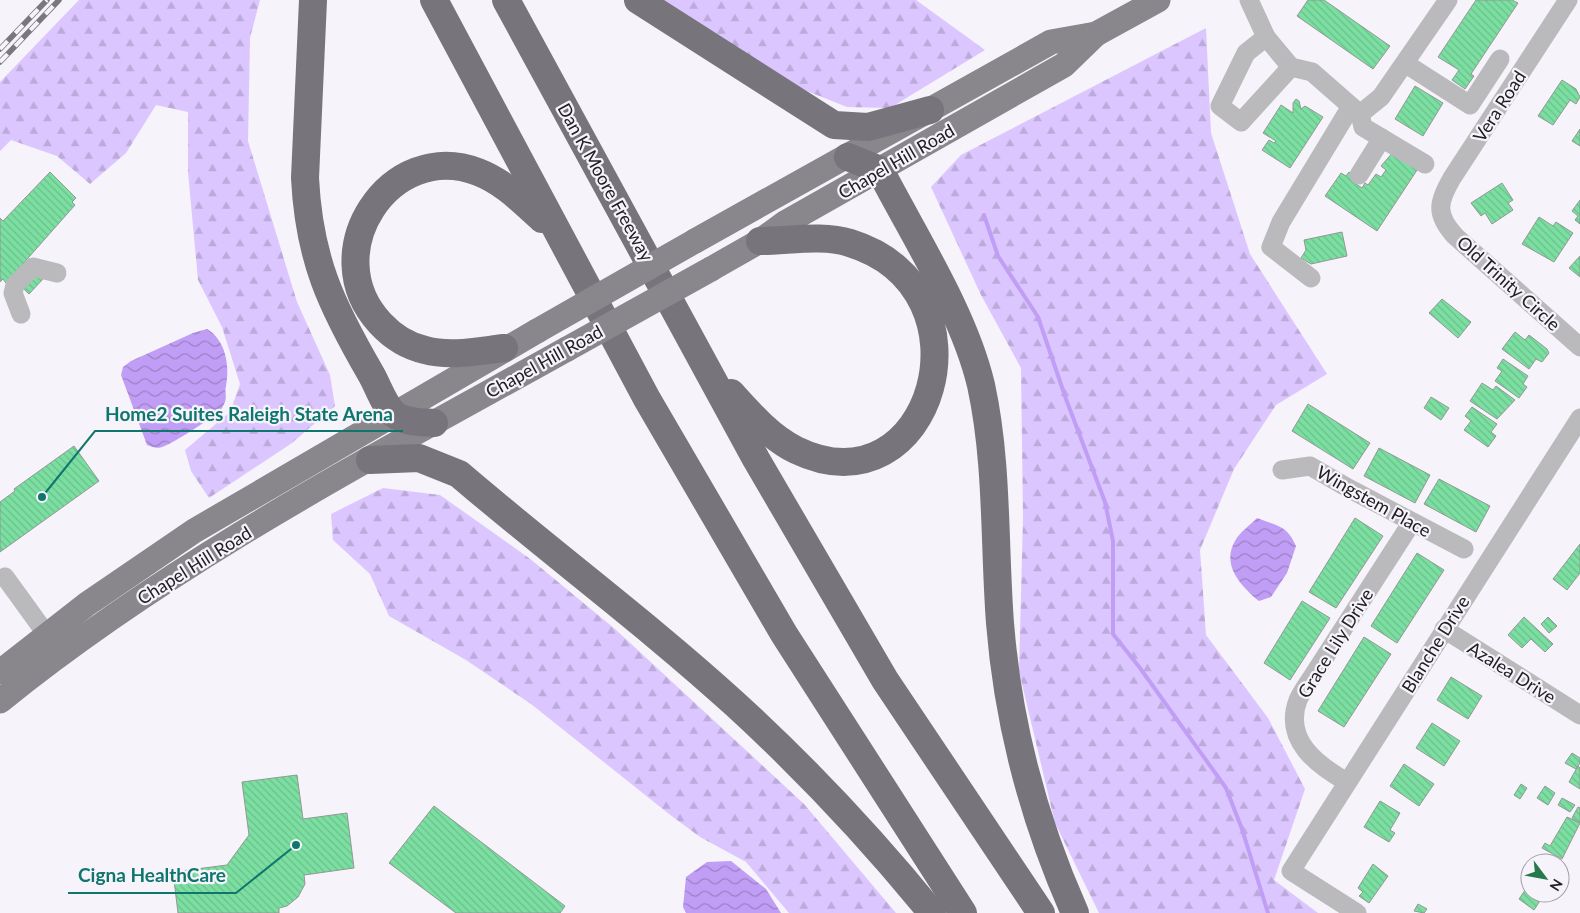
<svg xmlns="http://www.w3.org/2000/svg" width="1580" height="913" font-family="Lato,sans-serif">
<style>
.forest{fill:url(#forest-firs)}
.water{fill:url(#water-waves)}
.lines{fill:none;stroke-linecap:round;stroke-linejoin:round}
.stream{stroke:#c19ef5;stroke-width:4}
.building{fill:url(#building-back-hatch);stroke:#929894}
.minor{stroke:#bab9bc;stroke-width:19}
.major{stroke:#89878c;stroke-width:25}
.highway{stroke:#77757b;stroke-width:28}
.rail-casing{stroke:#79787c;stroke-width:5.5}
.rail{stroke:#f6f3fa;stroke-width:4;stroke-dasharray:11;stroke-linecap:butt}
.major-bridge{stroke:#89878c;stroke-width:25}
.labels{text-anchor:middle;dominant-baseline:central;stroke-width:4.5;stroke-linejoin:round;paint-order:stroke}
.street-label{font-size:18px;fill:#212022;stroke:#f6f3fa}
.leader{fill:none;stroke:#0f766e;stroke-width:2}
.callout-dot{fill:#0f766e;stroke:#f6f3fa;stroke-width:2}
.callout-label{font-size:19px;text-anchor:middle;font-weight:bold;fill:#0f766e;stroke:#f6f3fa;stroke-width:4.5;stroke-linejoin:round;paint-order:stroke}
</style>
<defs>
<pattern id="forest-firs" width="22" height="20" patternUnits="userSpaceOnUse" patternTransform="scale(1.25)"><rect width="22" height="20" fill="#dcc6ff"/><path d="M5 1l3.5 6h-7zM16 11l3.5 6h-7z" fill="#bcaada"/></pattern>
<pattern id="water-waves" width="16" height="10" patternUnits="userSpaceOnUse" patternTransform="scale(1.25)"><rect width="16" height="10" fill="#c19ef5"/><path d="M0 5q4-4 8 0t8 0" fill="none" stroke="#9c80c6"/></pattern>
<pattern id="building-back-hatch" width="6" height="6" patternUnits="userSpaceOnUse" patternTransform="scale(1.25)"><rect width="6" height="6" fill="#7cdfa2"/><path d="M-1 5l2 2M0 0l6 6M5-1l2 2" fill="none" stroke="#6bbf8b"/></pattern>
</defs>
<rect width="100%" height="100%" fill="#f6f3fa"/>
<!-- forest -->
<g class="forest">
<path d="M79,0H260L250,38L248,141L297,302L330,375L335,406L292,443L209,498L191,471L185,450L230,412L240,384L222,327L198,280L188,172V112L156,105L126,153L90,184L57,156L11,140L0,151V82Z"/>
<path d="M663,0H916L985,50L890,108L847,107L799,88Z"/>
<path d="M1206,28L1211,133L1250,254L1327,374L1276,405L1234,469L1200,550L1206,635L1268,718L1305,789L1274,880L1318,913H1099L1055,823L1019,671L1023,518L1021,368L981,295L931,187L961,155Z"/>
<path d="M383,488L440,495L529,558L615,629L804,804L896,913H789L746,862L700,837L669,814L531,704L466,660L389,616L370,574L333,540L331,514Z"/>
</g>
<!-- water -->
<g class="water">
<path d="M207,329C226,340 230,367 226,386C224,395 229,397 222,408C218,415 172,444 162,447C156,449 153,447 147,445L121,375L123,367L131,361L193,333Z"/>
<path d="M1257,518C1277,526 1287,525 1296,546L1287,573L1271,597L1259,601C1241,586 1221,565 1235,541C1239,533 1250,525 1257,518Z"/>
<path d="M731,861L766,889L781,913H686L683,907L686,877L707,862Z"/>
</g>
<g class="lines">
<!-- stream -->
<path class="stream" d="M984,215L998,256L1038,317L1066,399L1105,502L1113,541V634L1140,668L1226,788L1242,829L1268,913"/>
</g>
<!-- building -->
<g class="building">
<path d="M1308,0H1324L1390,46L1373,69L1297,16Z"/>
<path d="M1476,0H1512L1518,3L1471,74L1474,76L1465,89L1452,80L1459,70L1438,57Z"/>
<path d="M1562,80L1576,89L1580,97L1576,104L1570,100L1553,125L1538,116Z"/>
<path d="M1415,86L1443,103L1423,136L1395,119Z"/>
<path d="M1296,99L1299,101L1301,109L1305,106L1323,117L1290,168L1262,150L1269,140L1274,143L1276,141L1263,133L1281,105L1293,113V103Z"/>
<path d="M1580,129V146L1572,141Z"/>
<path d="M1394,151L1419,167L1377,231L1325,196L1341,173L1346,176L1349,172L1360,180L1356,184L1362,188L1365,183L1368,185L1376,174L1381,177L1386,170L1381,166Z"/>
<path d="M50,172L76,198L72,202L75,205L6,283L3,279L0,282V218L3,221Z"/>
<path d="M1502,183L1513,200L1508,203L1513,210L1492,224L1485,213L1481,216L1471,203Z"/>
<path d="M1580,200V224L1575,220L1578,216L1572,211Z"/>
<path d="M1539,217L1553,226L1556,222L1573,233L1554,262L1522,244Z"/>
<path d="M1342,232L1347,256L1311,264L1301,258L1306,250L1304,240Z"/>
<path d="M1580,256V277L1569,268Z"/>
<path d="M25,262L43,279L29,294L11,277Z"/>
<path d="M1442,299L1471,322L1458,338L1429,313Z"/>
<path d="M1515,332L1525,340L1529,335L1547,349L1549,353L1542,362L1536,359L1529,369L1502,349Z"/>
<path d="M1503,359L1528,376L1523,384L1527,387L1519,398L1495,381L1502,371L1497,368Z"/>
<path d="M1482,383L1493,390L1496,386L1515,400L1497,419L1470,401Z"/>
<path d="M1431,397L1449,408L1441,420L1424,408Z"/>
<path d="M1308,404L1370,443L1353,469L1292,431Z"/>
<path d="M1472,407L1497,424L1491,432L1496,436L1488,447L1464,430L1471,421L1465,416Z"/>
<path d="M74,446L99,481L0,552V502L15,491L14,489Z"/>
<path d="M1379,448L1430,475L1415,503L1364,476Z"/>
<path d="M1439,479L1490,506L1476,532L1424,504Z"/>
<path d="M1355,518L1383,536L1336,608L1309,592Z"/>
<path d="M1580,544V573L1567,590L1553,579Z"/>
<path d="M1417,553L1444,570L1397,643L1371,626Z"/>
<path d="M1302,601L1330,618L1290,680L1264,663Z"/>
<path d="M1524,617L1553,644L1545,652L1531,639L1522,648L1508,635Z"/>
<path d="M1548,617L1557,626L1549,633L1541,624Z"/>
<path d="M1364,637L1391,654L1344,727L1318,711Z"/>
<path d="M1451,677L1482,696L1468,719L1437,700Z"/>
<path d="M1432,723L1460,741L1444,766L1416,748Z"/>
<path d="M1572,753L1580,758V763L1576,769L1565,763Z"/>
<path d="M1404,764L1434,784L1419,806L1390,786Z"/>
<path d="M1578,766L1580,768V789L1569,782Z"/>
<path d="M297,775L303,819L347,813L354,868L304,875L305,884L298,897L287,906L279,908V913H178L173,872L227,865L249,835L242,782Z"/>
<path d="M1521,784L1527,788L1520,799L1514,795Z"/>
<path d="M1545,786L1555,793L1548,805L1537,798Z"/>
<path d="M1562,798L1575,805L1570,812L1558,805Z"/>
<path d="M1380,801L1400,813L1390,830L1395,833L1389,842L1364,827Z"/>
<path d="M434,806L565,906L560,913H456L389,863Z"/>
<path d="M1578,807L1580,808V823L1572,818Z"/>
<path d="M1567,817L1580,823L1562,859L1542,848L1545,843L1550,846Z"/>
<path d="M1373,864L1388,876L1369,903L1359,896L1363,892L1358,888Z"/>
<path d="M1530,883V893H1545L1534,910L1519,899Z"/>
<path d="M1418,904L1427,909L1424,913L1414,911Z"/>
</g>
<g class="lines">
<!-- minor -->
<g class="minor">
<path d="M1249,0L1266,37L1291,67L1312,72L1360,114L1381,97L1448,0"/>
<path d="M1568,0L1452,178C1438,202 1435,214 1455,236L1580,347"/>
<path d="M1266,37L1246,53L1220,106L1241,122L1291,67"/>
<path d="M1406,64L1470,105L1500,59"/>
<path d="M1360,114L1363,127L1425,164"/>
<path d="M1359,175L1382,138"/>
<path d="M1311,278L1271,247L1281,222L1350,108"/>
<path d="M21,314L13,293L15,285L33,267L57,273"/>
<path d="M1282,470L1310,466L1348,488L1464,549"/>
<path d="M5,577L47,635"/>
<path d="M1444,629L1580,715"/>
<path d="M1347,782C1317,765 1283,740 1298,700C1302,691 1309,682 1314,674L1412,522"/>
<path d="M1357,913L1291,871L1580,418"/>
</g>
<!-- major -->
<g class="major">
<path d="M695,241L1051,42L1096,34"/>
<path d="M711,269L760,241L785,223L1064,65L1096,34L1158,0"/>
<path d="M0,672L87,604L194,531L537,331"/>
<path d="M0,701C173,561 373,457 567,349"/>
</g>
<!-- highway -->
<g class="highway">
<path d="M313,0L305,178C309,259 331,305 371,374C378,386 384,405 394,414C405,423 422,422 434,423"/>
<path d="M434,0L647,399L784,634L963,913"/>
<path d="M506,0L756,459L885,680L1041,913"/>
<path d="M638,0L834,125L868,127L930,110"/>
<path d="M848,157L880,170C914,236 964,313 981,385C998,463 994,544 1000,623C1008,724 1034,821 1075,913"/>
<path d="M504,348C478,351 450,357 425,350C407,346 392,336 380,323C315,253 390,138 478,172C504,182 522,201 542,219"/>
<path d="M731,393C750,414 770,437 796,450C932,516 999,289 850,243C822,234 789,241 760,241"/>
<path d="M370,460L419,458L459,474C550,552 646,623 735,704C806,769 871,838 932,913"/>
</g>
<defs>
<g id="rail">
<path d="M0,49L47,0"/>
<path d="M0,62L59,0"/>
</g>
</defs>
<!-- rail casing -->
<use href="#rail" class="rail-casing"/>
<!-- rail -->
<use href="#rail" class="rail"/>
<!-- major-bridge -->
<g class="major-bridge">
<path d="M537,331L695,241"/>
<path d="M567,349L711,269"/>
</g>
</g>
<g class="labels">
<!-- street labels -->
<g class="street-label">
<text transform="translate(1499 106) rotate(-57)">Vera Road</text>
<text transform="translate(896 161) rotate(-30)">Chapel Hill Road</text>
<text transform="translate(606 182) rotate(61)">Dan K Moore Freeway</text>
<text transform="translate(1509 283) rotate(42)">Old Trinity Circle</text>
<text transform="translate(544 361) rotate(-29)">Chapel Hill Road</text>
<text transform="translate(1374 501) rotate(29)">Wingstem Place</text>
<text transform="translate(194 565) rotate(-32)">Chapel Hill Road</text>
<text transform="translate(1335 643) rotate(-58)">Grace Lily Drive</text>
<text transform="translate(1435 644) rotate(-58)">Blanche Drive</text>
<text transform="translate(1512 672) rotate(32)">Azalea Drive</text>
</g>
</g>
<!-- callouts -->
<path class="leader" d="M42 497L95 431H403M296 845L236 893H68"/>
<g class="callout-dot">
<circle cx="42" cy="497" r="5"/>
<circle cx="296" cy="845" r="5"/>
</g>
<g class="callout-label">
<text x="249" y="421">Home2 Suites Raleigh State Arena</text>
<text x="152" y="882">Cigna HealthCare</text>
</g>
<!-- north arrow -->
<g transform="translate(1545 878) rotate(122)"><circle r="24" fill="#f6f3fa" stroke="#a19fa4"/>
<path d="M0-4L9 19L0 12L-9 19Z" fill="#25794b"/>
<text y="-8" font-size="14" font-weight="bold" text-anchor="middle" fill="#212022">N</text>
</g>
</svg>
